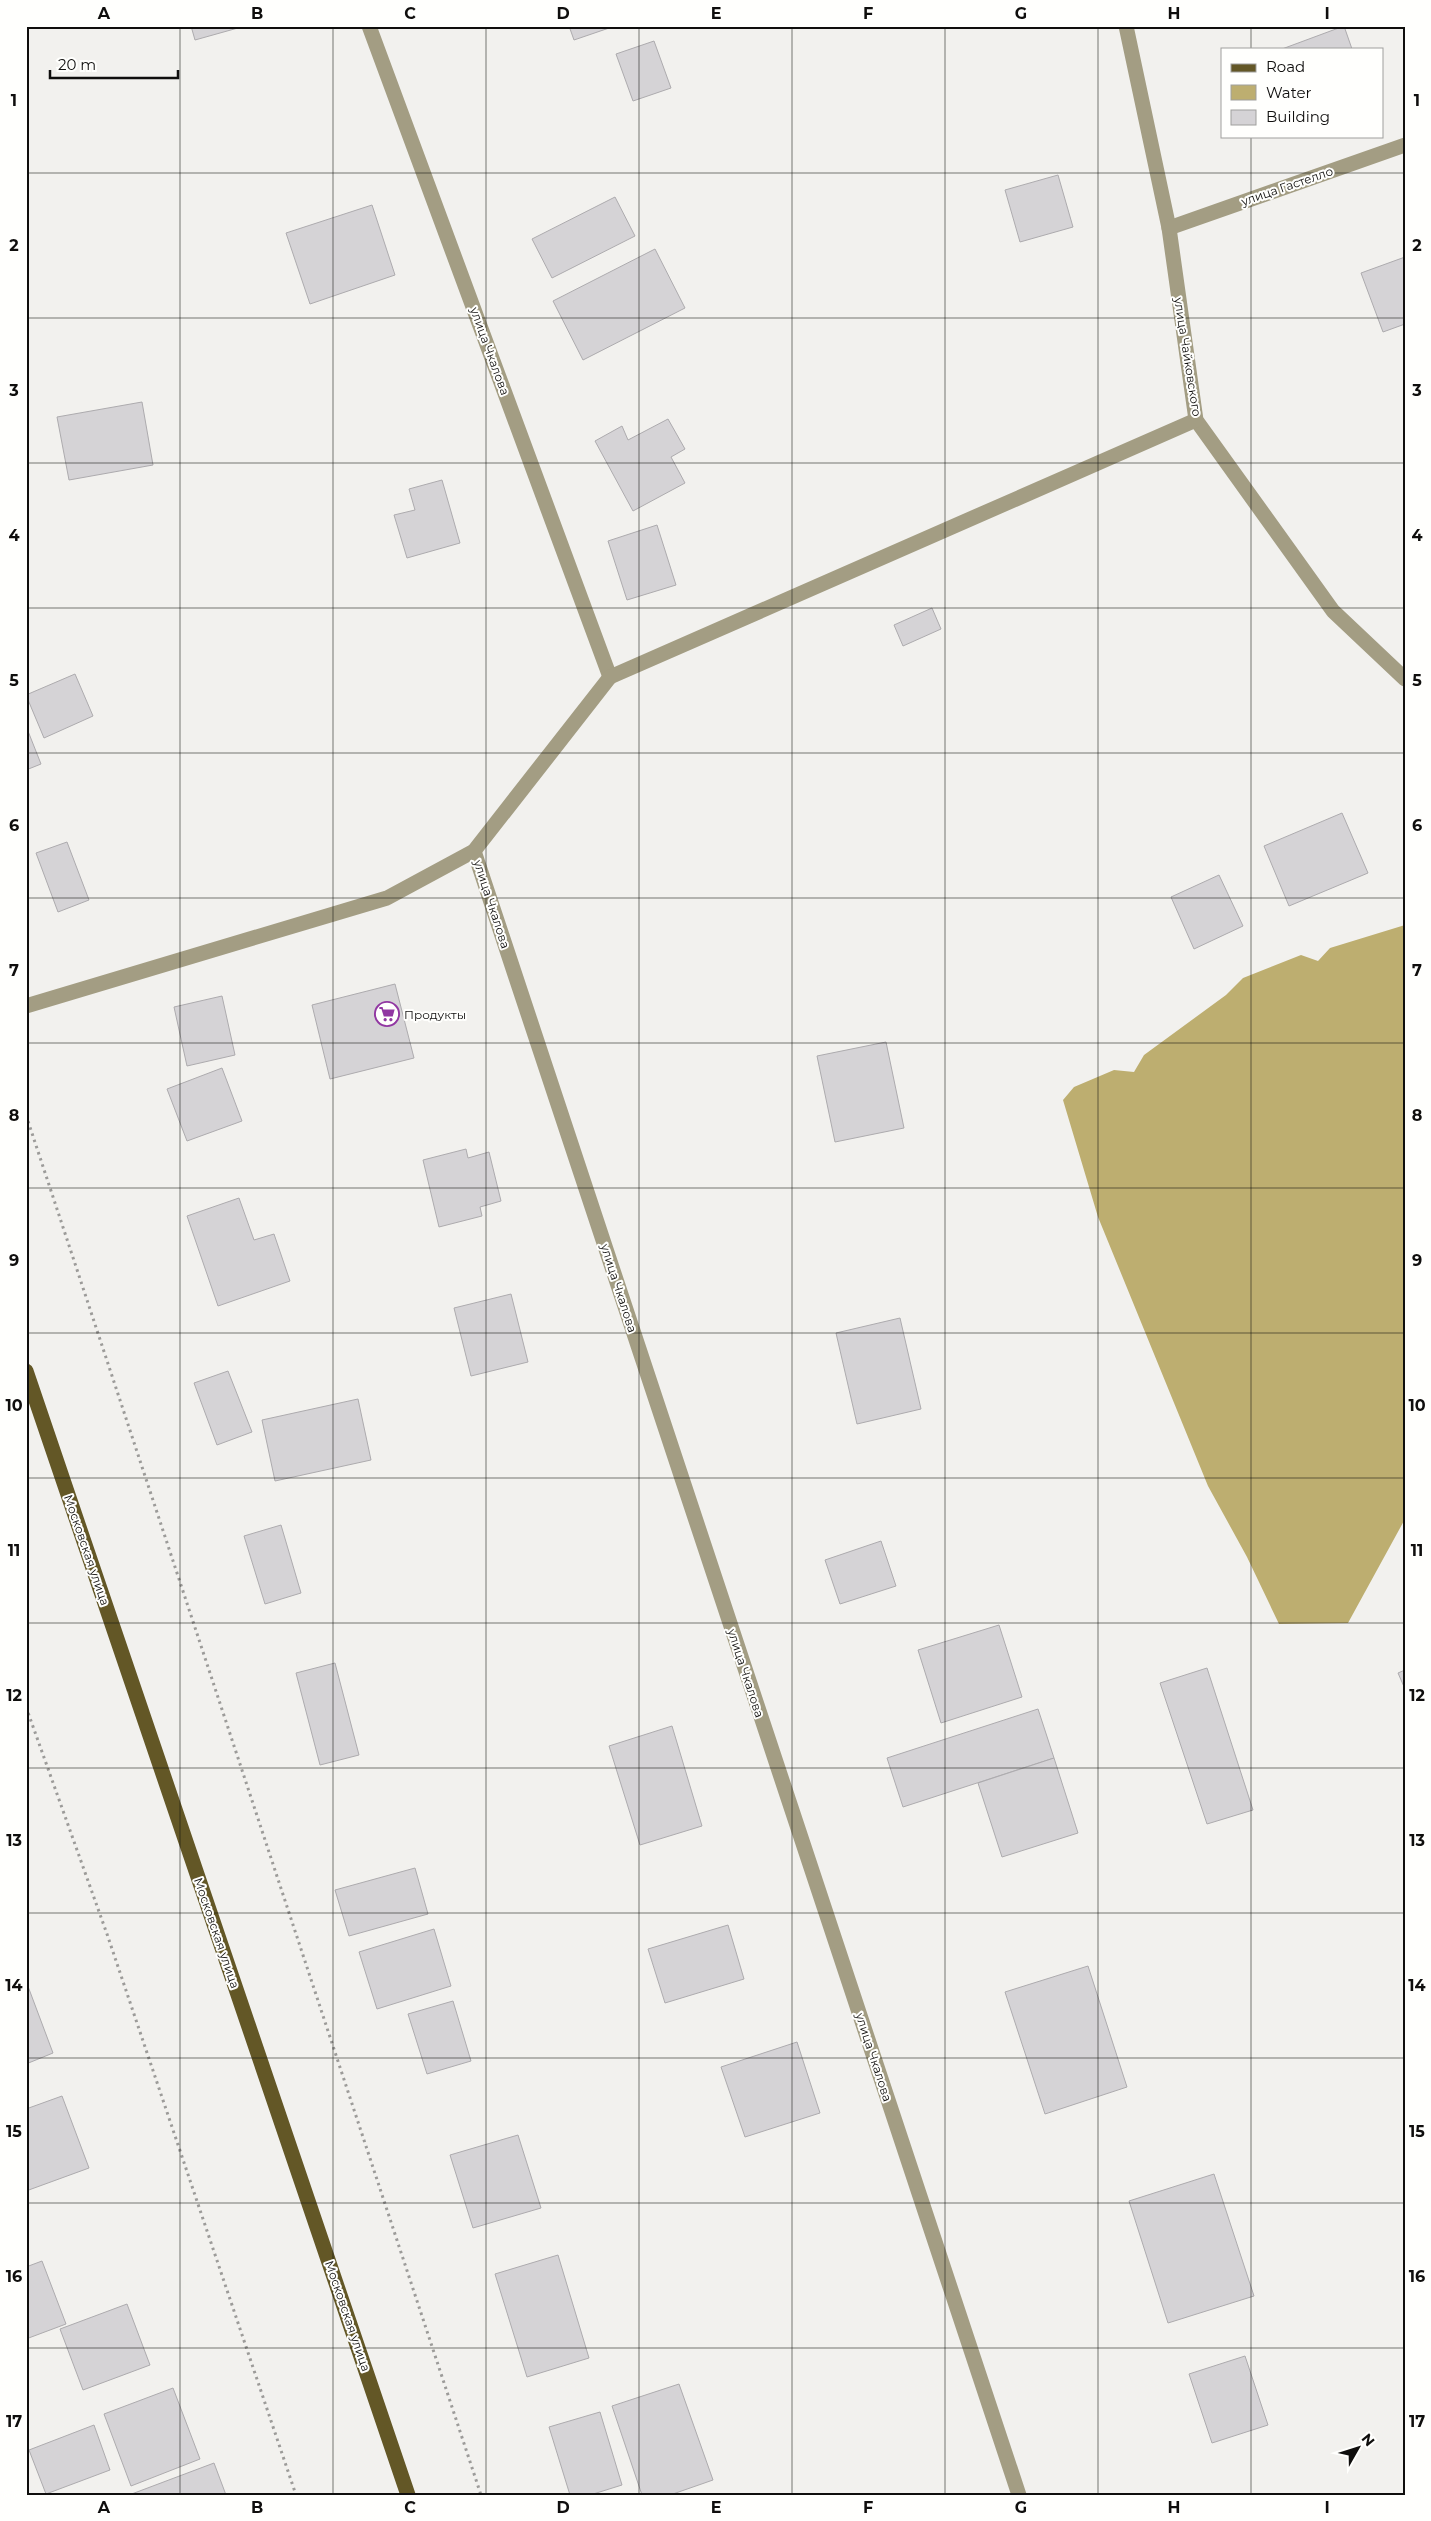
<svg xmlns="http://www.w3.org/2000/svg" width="1431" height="2521" font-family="Montserrat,sans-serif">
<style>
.water{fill:#bdae70}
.building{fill:#d5d3d6;stroke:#adabae}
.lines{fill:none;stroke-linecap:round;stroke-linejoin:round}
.path{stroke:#9c9b99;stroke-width:3;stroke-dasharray:2.5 4;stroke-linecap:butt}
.street{stroke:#a39d83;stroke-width:15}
.primary{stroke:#635726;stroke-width:15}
.grid{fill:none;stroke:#0f0e0d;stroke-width:1;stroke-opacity:0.55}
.labels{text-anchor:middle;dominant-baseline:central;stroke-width:4;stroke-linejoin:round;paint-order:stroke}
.street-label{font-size:12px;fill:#0f0e0d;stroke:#fffffd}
.poi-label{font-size:12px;fill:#0f0e0d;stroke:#fffffd;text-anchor:start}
.neatline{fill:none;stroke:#0f0e0d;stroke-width:2}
.grid-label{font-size:16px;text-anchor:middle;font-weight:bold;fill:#0f0e0d}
</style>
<rect width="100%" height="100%" fill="#f2f1ee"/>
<!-- water -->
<path class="water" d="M1405,925V1519L1348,1623L1279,1624L1247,1557L1208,1486L1098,1217L1063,1100L1074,1087L1114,1070L1134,1072L1144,1055L1226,995L1243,978L1301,955L1318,961L1330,948Z"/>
<!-- building -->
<g class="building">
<path d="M191,26H245L195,40Z"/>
<path d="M569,26H615L574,40Z"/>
<path d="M1344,26L1352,49H1282Z"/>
<path d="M654,41L671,88L633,101L616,54Z"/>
<path d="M1058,175L1073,227L1020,242L1005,190Z"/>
<path d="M615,197L635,236L552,278L532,239Z"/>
<path d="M372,205L395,275L310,304L286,233Z"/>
<path d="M655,249L685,308L583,360L553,301Z"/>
<path d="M1405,257V324L1383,332L1361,273Z"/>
<path d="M142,402L153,465L69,480L57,417Z"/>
<path d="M668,419L685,449L671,457L685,483L633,511L595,441L622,426L628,440Z"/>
<path d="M442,480L460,543L407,558L394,515L415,510L409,489Z"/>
<path d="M657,525L676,585L627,600L608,541Z"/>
<path d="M932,608L941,629L903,646L894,625Z"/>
<path d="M75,674L93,716L44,738L26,695Z"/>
<path d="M26,726L41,764L26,770Z"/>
<path d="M1342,813L1368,873L1289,906L1264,846Z"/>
<path d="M67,842L89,900L58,912L36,853Z"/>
<path d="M1219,875L1243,926L1194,949L1171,897Z"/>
<path d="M395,984L414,1058L330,1079L312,1005Z"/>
<path d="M222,996L235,1055L187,1066L174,1007Z"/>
<path d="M886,1042L904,1128L835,1142L817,1056Z"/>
<path d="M222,1068L242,1121L187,1141L167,1089Z"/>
<path d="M466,1149L468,1158L489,1152L501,1201L480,1207L482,1216L439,1227L423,1160Z"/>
<path d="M239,1198L254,1240L274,1234L290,1281L218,1306L187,1216Z"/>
<path d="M511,1294L528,1362L471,1376L454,1308Z"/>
<path d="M900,1318L921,1409L857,1424L836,1333Z"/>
<path d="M228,1371L252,1432L217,1445L194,1383Z"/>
<path d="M358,1399L371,1460L275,1481L262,1420Z"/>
<path d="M281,1525L301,1593L265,1604L244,1536Z"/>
<path d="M881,1541L896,1586L840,1604L825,1560Z"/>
<path d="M999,1625L1022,1697L941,1723L918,1650Z"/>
<path d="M335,1663L359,1755L320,1765L296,1673Z"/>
<path d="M1207,1668L1253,1810L1207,1824L1160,1683Z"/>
<path d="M1405,1670V1689L1398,1673Z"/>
<path d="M1038,1709L1054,1758L903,1807L887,1758Z"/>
<path d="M672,1726L702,1826L640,1845L609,1746Z"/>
<path d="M1054,1758L1078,1833L1002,1857L978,1783Z"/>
<path d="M415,1868L428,1914L349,1936L335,1890Z"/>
<path d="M728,1925L744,1979L665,2003L648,1949Z"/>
<path d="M434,1929L451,1986L377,2009L359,1952Z"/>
<path d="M1088,1966L1127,2087L1045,2114L1005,1992Z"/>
<path d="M26,1981L53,2053L26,2064Z"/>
<path d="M453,2001L471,2061L427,2074L408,2014Z"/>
<path d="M797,2042L820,2113L745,2137L721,2067Z"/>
<path d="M62,2096L89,2168L26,2191V2109Z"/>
<path d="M518,2135L541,2208L473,2228L450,2155Z"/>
<path d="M1214,2174L1254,2296L1168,2323L1129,2201Z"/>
<path d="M558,2255L589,2358L527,2377L495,2274Z"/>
<path d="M42,2261L66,2324L26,2339V2267Z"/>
<path d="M127,2304L150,2365L83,2390L60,2329Z"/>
<path d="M1245,2356L1268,2425L1212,2443L1189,2374Z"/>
<path d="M679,2384L713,2480L670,2495H642L612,2406Z"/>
<path d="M173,2388L200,2459L131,2486L104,2414Z"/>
<path d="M600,2412L622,2485L590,2495H570L549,2427Z"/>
<path d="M94,2425L110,2470L46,2494L29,2450Z"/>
<path d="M214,2463L226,2495H129Z"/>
</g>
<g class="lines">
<!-- path -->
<g class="path">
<path d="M26,1115L481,2495"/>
<path d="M26,1707L107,1934L296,2495"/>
</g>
<!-- street -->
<g class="street">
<path d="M369,26L610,677"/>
<path d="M1126,26L1169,228L1196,420L1333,611L1405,679"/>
<path d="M1169,228L1405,145"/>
<path d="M474,851L1019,2495"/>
<path d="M26,1006L387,898L474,851L610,677L1196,420"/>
</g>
<!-- primary -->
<path class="primary" d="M26,1371L408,2495"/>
</g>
<!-- grid -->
<path class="grid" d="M180,26V2495M333,26V2495M486,26V2495M639,26V2495M792,26V2495M945,26V2495M1098,26V2495M1251,26V49M1251,136V2495M26,173H1405M26,318H1405M26,463H1405M26,608H1405M26,753H1405M26,898H1405M26,1043H1405M26,1188H1405M26,1333H1405M26,1478H1405M26,1623H1405M26,1768H1405M26,1913H1405M26,2058H1405M26,2203H1405M26,2348H1405"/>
<!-- icons -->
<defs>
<symbol id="supermarket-ring" viewBox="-11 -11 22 22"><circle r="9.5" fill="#fffffd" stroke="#9137a2" stroke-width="1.5"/><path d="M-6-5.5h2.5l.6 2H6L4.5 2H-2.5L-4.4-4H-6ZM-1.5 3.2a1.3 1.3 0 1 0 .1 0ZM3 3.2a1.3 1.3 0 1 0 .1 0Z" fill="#9137a2"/></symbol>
</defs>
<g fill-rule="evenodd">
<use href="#supermarket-ring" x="373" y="1000" width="28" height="28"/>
</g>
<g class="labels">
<!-- street labels -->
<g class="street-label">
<text transform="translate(1287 186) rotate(-19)">улица Гастелло</text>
<text transform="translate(490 351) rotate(70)">улица Чкалова</text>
<text transform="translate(1188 357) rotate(81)">улица Чайковского</text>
<text transform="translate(492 904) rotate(72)">улица Чкалова</text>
<text transform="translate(619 1288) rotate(72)">улица Чкалова</text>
<text transform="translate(87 1550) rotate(71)">Московская улица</text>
<text transform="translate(746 1673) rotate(72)">улица Чкалова</text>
<text transform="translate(217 1933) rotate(71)">Московская улица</text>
<text transform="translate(874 2057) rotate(72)">улица Чкалова</text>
<text transform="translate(348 2316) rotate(71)">Московская улица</text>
</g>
<!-- poi labels -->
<g class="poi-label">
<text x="404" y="1014">Продукты</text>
</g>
</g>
<!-- border -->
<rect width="1431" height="2521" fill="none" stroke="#fffffd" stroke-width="55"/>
<!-- legend -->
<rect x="1221" y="48" width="162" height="90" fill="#fffffd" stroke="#9f9f9d"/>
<rect x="1231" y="64" width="25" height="8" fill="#635726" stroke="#9f9f9d"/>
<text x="1266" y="72" font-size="15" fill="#0f0e0d">Road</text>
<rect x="1231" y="85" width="25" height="15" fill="#bdae70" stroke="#9f9f9d"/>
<text x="1266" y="98" font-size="15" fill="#0f0e0d">Water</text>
<rect x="1231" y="110" width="25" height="15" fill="#d5d3d6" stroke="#9f9f9d"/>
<text x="1266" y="122" font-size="15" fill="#0f0e0d">Building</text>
<!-- north arrow -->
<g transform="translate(1358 2448) rotate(51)" stroke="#fffffd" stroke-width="4" paint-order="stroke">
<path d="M0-4L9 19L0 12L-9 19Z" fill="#0f0e0d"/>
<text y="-8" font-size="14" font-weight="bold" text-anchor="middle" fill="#0f0e0d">N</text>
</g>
<!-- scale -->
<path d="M50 70v8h128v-8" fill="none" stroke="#0f0e0d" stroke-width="2.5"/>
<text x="58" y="70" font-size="15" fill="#0f0e0d" stroke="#fffffd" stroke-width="4" paint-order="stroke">20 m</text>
<rect x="28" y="28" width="1376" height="2466" class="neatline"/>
<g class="grid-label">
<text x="104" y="19">A</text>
<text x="257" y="19">B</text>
<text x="410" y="19">C</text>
<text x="563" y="19">D</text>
<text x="716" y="19">E</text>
<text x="868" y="19">F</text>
<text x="1021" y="19">G</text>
<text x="1174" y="19">H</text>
<text x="1327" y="19">I</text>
<text x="14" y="106">1</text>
<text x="1417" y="106">1</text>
<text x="14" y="251">2</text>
<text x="1417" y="251">2</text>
<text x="14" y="396">3</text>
<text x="1417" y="396">3</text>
<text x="14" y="541">4</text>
<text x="1417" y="541">4</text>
<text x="14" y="686">5</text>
<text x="1417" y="686">5</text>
<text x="14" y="831">6</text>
<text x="1417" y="831">6</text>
<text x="14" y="976">7</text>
<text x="1417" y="976">7</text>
<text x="14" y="1121">8</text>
<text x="1417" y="1121">8</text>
<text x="14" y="1266">9</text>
<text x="1417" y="1266">9</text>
<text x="14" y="1411">10</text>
<text x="1417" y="1411">10</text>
<text x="14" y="1556">11</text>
<text x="1417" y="1556">11</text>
<text x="14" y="1701">12</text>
<text x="1417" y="1701">12</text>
<text x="14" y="1846">13</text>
<text x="1417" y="1846">13</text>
<text x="14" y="1991">14</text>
<text x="1417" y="1991">14</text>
<text x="14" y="2137">15</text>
<text x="1417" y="2137">15</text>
<text x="14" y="2282">16</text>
<text x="1417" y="2282">16</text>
<text x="14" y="2427">17</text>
<text x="1417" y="2427">17</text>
<text x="104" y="2513">A</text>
<text x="257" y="2513">B</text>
<text x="410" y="2513">C</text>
<text x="563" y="2513">D</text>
<text x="716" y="2513">E</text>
<text x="868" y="2513">F</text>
<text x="1021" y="2513">G</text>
<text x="1174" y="2513">H</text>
<text x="1327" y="2513">I</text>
</g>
</svg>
